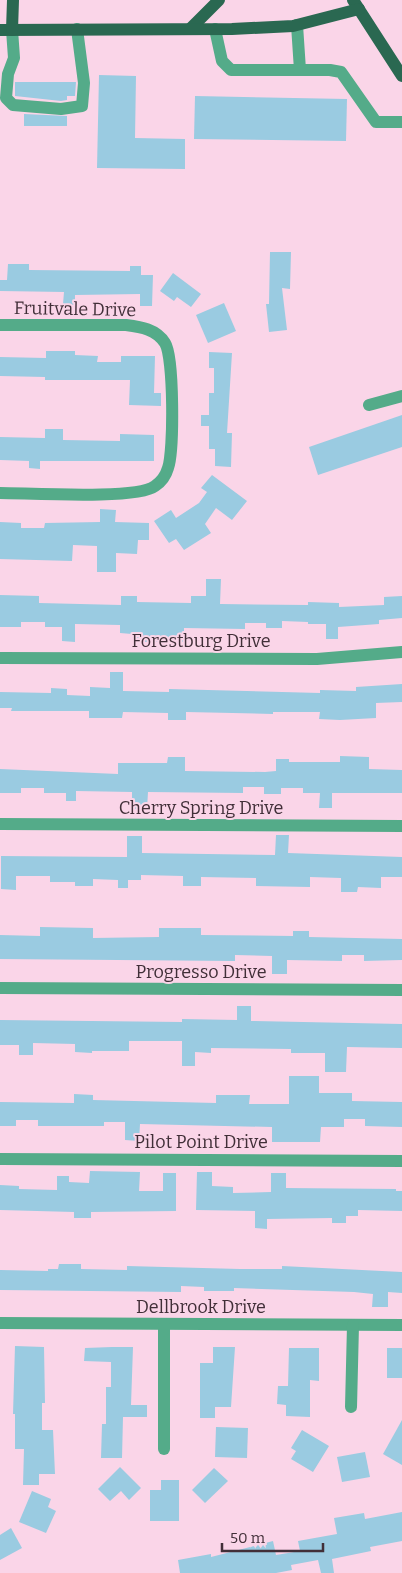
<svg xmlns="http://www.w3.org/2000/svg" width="402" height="1573" font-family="Bitter,serif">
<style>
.building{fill:#9acbe1}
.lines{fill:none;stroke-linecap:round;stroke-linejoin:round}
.minor{stroke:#54ab89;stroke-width:12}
.major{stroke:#2a6851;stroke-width:12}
.labels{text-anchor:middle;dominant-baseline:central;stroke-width:4;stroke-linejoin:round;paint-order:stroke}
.street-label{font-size:18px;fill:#412f38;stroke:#fad5e8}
</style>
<rect width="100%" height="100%" fill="#fad5e8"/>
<!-- building -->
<g class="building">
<path d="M99,75L136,76L135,138L185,139V169L97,168Z"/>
<path d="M15,82H76L75,96H67V100L61,101L15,96Z"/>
<path d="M195,96L347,99L346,141L194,139Z"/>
<path d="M24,114L67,116V126H24Z"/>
<path d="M270,252H291L290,289L282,288L287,330L269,332L266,304H269Z"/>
<path d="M8,264H29V270L130,271V266H141V275H153L152,306H140V294L75,295V305L63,304L64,292L0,291V280H7Z"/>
<path d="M173,273L201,294L191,307L177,297L174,301L160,291Z"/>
<path d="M224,303L236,331L208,343L196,315Z"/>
<path d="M46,351H75V355L98,356L97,362H121V356H155L154,393H161V406L129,405L130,380H45V377L0,376V357L46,358Z"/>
<path d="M209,352L232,353L227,433H232L231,467L215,466V449H209V426H201V415H209V393H214V368H209Z"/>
<path d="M402,415V447L318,475L309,447Z"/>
<path d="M45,429H63V440L120,441V434L154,435V461H40V469L29,468V461L0,460V437L45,438Z"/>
<path d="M212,475L247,501L232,520L216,508L205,524L211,533L184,550L176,539L169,543L154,521L171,510L176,518L199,503L207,492L201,488Z"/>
<path d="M100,509L116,510L115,522L149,523V540H138L137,554L116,553V572H97V546L73,545L72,561L0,559V522L21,523V528H44L45,523L100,522Z"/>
<path d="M206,579H221L220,604L308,605V602L339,603V607L384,605V597L402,596V618L379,620V624L338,627V639H326V624H308V622L282,621V628H266V623H245V629L184,628V642H132V634L120,633V625L75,624V642L62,641V627H45V622H21V627H0V595L39,596V603L121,605V596H137V602L191,603V596H206Z"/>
<path d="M110,672H123V691L169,692V689L320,693V690L356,691V687L402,684V702L376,703V718L340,720L319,719L320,712H273V714L186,712V720H168V713L123,712L122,718H89V711H11L12,708H0V692L51,693V688L67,689V695L90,696V687L110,688Z"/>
<path d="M340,756L369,757V769L402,770V793H332V808H319L320,793H303V788H281V794H264V787H243V793L148,792L147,809H132V792L76,791V801H66V793H44V788H21V793H0V769L118,774V763H167L168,757H185V771L265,772L276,771V759H289V762H340Z"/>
<path d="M276,835H289L288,853L402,857V877H381V888L358,887L357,892H341V878L310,877V887L256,886V878L201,877V886H183V876L141,875V880H128V888H118V880L93,879V886H75V882H50V876H16V890L1,889V856L127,857V836H142V853L275,855Z"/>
<path d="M40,927L93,928V938L159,937V928H201V935L293,936V931H309V937L402,939V960L364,961V955H342V961L287,960V974H272V956L235,955V961L0,959V935L40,936Z"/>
<path d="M237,1006H251V1021L402,1024V1048L347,1047L346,1072H325V1053H291V1049L211,1048V1053L195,1052V1066H182V1041H129V1051H92V1053L75,1052V1044L33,1043V1055H19V1045H0V1020L182,1022V1019L237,1020Z"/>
<path d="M289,1076H319V1093H352V1101L402,1102V1127L365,1126V1119H344V1127H321L320,1142H272V1127L140,1124L139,1141L125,1140V1122H104V1126H38V1120H16V1126H0V1102L74,1103V1094L93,1095V1100L216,1103V1095H250L249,1104H289Z"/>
<path d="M90,1171L140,1172L139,1191H163V1173H176V1211L91,1212V1218H74V1212L0,1210V1185L19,1186V1189L57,1190V1176H69V1182L89,1183Z"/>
<path d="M197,1172H212V1186L233,1187V1193L271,1192V1173H286V1188L396,1189V1191H402V1211L358,1210V1216H346V1223H332V1218L267,1219V1229L255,1228V1211L196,1210Z"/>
<path d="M59,1264H81V1269L127,1270V1266L240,1269H282V1266L402,1272V1293L388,1292V1307H372L373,1294L354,1292L234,1288V1291H204V1287L181,1286V1292L0,1290V1270L48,1271V1269H58Z"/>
<path d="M15,1346L44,1347L45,1403H42V1430H53L55,1474H39V1485H23L24,1449H15V1414H13Z"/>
<path d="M112,1347H133L131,1405H147V1417H123L122,1458H101L102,1424H106V1387H111V1362L84,1361L85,1348Z"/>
<path d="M213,1347H235L231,1407H215V1418H200V1363H213Z"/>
<path d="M289,1348H319V1381L310,1380V1417L286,1416V1405L277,1404L278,1386H288Z"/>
<rect x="387" y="1348" width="15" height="30"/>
<path d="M402,1420V1465L383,1454Z"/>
<path d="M216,1427L248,1428L247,1458L215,1457Z"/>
<path d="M302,1430L329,1446L313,1472L291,1459L296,1451L291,1448Z"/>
<path d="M365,1452L370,1477L342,1482L337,1457Z"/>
<path d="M120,1467L141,1488L129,1500L121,1491L110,1501L98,1489Z"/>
<path d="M214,1468L228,1481L205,1503L192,1490Z"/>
<path d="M161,1480H179V1521H150V1490H161Z"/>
<path d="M32,1491L51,1499L48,1507L56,1511L46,1533L19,1522Z"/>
<path d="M402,1512V1541L370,1547L371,1551L332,1559L334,1573H321L318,1560L291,1565L292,1570L276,1573H180L178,1560L211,1554V1557L273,1541L276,1555L300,1551L298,1541L337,1534L334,1518L364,1513L365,1519Z"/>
<path d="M11,1528L22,1548L0,1560V1535Z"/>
</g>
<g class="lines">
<!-- minor -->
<g class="minor">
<path d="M297,25L300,70"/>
<path d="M215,29L222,61L231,70H330L341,72L376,122H402"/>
<path d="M12,30L14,58L8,74L6,98L13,105L61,109L82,106L84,83L77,29"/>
<path d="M0,325H126C141,327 156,329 165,343C174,357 174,451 168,468C166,475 161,482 155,486C137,500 28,493 0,493"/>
<path d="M369,405L402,396"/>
<path d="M0,658L317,659L402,652"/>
<path d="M0,824L402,826"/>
<path d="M0,988L402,990"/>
<path d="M0,1159L402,1161"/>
<path d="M0,1323L402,1325"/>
<path d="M351,1407L353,1325"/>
<path d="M164,1449V1324"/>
</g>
<!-- major -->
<g class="major">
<path d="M353,0L402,76"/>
<path d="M190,29L219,0"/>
<path d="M0,30L232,29L293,26L359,9"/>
<path d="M12,30L13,0"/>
</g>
</g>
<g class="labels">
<!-- street labels -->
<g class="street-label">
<text transform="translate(75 309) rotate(1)">Fruitvale Drive</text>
<text x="201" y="641">Forestburg Drive</text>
<text x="201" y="808">Cherry Spring Drive</text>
<text x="201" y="972">Progresso Drive</text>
<text x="201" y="1142">Pilot Point Drive</text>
<text x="201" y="1307">Dellbrook Drive</text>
</g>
</g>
<!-- scale -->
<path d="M222 1543v8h101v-8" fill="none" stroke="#412f38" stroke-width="2.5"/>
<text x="230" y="1543" font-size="15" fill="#412f38" stroke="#fad5e8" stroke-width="4" paint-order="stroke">50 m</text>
</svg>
